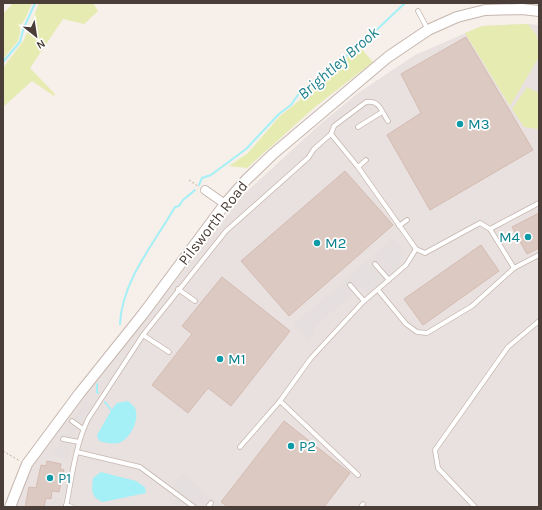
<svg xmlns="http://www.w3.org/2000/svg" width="542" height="510" font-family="Karla,sans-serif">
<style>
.industrial{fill:#e9e1df}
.green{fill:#e6ecb1}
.parking{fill:#e5e0df}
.water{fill:#a4f0f6}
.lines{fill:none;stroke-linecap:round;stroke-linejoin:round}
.stream{stroke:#a4f0f6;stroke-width:2}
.building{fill:#dcc9c2;stroke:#d4bbb1}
.service-casing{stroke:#c6b6af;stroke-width:5.5}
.minor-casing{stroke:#c6b6af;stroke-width:10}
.tertiary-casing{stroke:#c6b6af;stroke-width:12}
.path{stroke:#c5a99c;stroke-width:1;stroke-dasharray:2 2;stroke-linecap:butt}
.service{stroke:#fff;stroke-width:4}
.minor{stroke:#fff;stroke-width:8}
.tertiary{stroke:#fff;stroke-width:10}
.culture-dot{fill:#0f9aa8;stroke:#fff;stroke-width:1.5}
.labels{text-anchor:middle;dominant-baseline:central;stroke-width:3.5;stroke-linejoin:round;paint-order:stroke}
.culture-label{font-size:15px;fill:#0d838f;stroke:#fff;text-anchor:start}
.street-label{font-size:15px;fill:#4b3d37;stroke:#fff}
.water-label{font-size:16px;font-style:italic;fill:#20828c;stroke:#fff}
</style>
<rect width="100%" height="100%" fill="#f6efea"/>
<!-- industrial -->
<path class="industrial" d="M528,24L539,25V507H15L28,469L242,196L319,125L358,93L415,55L482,26Z"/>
<!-- green -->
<g class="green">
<path d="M13,3H32L25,19L20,26V33L18,41L3,59V14Z"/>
<path d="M39,3H93L98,11L84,24L63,19L30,68L55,94L54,96L32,81L3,107V68L24,40Z"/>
<path d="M528,24L537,36V40H539V57L510,106L465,33L482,26Z"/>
<path d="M360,47L373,62L315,107L247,168L229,166L248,153L280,116L300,100L302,93L306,91Z"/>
<path d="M527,87L539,93V129L524,127L512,109Z"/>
</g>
<!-- parking -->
<g class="parking">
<path d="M393,238L405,251L401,254L403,258L399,261L402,265L369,294L361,287L316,326L314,335L308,341L293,325Z"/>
<path d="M85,400L93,405L73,434L66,430Z"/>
<path d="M62,433L74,435L68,459L49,455L52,449L58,448Z"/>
<path d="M182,473L224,507H177L168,500L177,490L172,486Z"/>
<path d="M53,497L62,498L60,507H51Z"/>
</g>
<!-- water -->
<g class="water">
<path d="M128,401C130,403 134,406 135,408C140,419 131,437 121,442C115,445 106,443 99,441L97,435C104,424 109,412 117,403Z"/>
<path d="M101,472L136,481L145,487L146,493L103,502C90,497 92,490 93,478Z"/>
</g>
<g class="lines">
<!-- stream -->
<g class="stream">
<path d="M3,62L20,42L23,30L35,3"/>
<path d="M199,185L202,178L211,175L246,149L279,114L291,105L302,89H306L314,83L368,38L405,3"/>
<path d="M120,324C122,280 154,244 175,207L179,206L183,200L195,190"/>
<path d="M97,384V392L98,393"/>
<path d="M105,402L111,410"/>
</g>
</g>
<!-- building -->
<g class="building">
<path d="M466,37L533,150L430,210L387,135L421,113L401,74Z"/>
<path d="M345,171L393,225L289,316L241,261Z"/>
<path d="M539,213V248L527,254L512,227Z"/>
<path d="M481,245L499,271L423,325L404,299Z"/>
<path d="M222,277L290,331L231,406L208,388L188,413L152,385L192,334L182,326Z"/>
<path d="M284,421L350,473L324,507H228L221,502Z"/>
<path d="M47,461L61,464L60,469L64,470L59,492L52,491L51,499L46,498L44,507H25L29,487L36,488L41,465L46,466Z"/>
</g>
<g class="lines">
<defs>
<g id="service">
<path d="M418,11L428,30"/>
<path d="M358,127L382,112"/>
<path d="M331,134L334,126L366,102C380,100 381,111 388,121"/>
<path d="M358,167L366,160"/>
<path d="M399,226L407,220"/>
<path d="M490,229L539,203"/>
<path d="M375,264L389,280"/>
<path d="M350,285L364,301"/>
<path d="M178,289L195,301"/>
<path d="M378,290L406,324L417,332L427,333L472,306L514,268L539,255"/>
<path d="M143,335L169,352"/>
<path d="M280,401L358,475"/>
<path d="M72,421L83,429"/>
<path d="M63,439L79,442"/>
<path d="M240,447L280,401L311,358L363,302L406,265L416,249"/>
<path d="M77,452L140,467L194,507"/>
<path d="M66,505L72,507"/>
<path d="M66,507C72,477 75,446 88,419L143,335L226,231L308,158L314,149L331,134L358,167L416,249L425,253L480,223L490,229L514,268"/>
<path d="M208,507L211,503"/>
<path d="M361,507L363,504"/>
<path d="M475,507L438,468L435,450L508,347L539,321"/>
</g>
<path id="minor" d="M205,190L225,204"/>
<path id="tertiary" d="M10,507L27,464L79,394L143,314L225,204L246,180L273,154L388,57L428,30L457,17L485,10L522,9L539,11"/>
</defs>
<!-- service casing -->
<use href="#service" class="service-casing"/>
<!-- minor casing -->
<use href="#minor" class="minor-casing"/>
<!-- tertiary casing -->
<use href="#tertiary" class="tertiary-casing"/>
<!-- path -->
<g class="path">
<path d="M189,180L199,187"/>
<path d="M3,451L20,461"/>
</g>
<!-- service -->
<use href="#service" class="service"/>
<!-- minor -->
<use href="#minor" class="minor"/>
<!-- tertiary -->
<use href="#tertiary" class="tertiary"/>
</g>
<!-- markers -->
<g class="culture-dot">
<circle cx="460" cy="124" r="4"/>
<circle cx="528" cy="237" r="4"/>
<circle cx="317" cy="243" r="4"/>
<circle cx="220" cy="359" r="4"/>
<circle cx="291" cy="446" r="4"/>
<circle cx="50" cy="478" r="4"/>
</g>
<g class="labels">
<!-- culture labels -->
<g class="culture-label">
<text x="468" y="124">M3</text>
<text x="520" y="237" text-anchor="end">M4</text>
<text x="325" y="243">M2</text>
<text x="228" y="359">M1</text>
<text x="299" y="446">P2</text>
<text x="58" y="478">P1</text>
</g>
<!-- street labels -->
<g class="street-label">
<text transform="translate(213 223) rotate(-52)">Pilsworth Road</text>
</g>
<!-- water labels -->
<g class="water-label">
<text transform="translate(338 63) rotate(-41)">Brightley Brook</text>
</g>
</g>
<!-- border -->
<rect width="542" height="510" fill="none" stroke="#4b3d37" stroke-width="8"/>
<!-- north arrow -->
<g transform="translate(36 36) rotate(150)" stroke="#ffffff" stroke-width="3" paint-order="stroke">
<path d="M0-3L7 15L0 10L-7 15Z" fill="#4b3d37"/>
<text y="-6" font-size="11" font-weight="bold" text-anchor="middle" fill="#4b3d37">N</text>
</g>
</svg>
